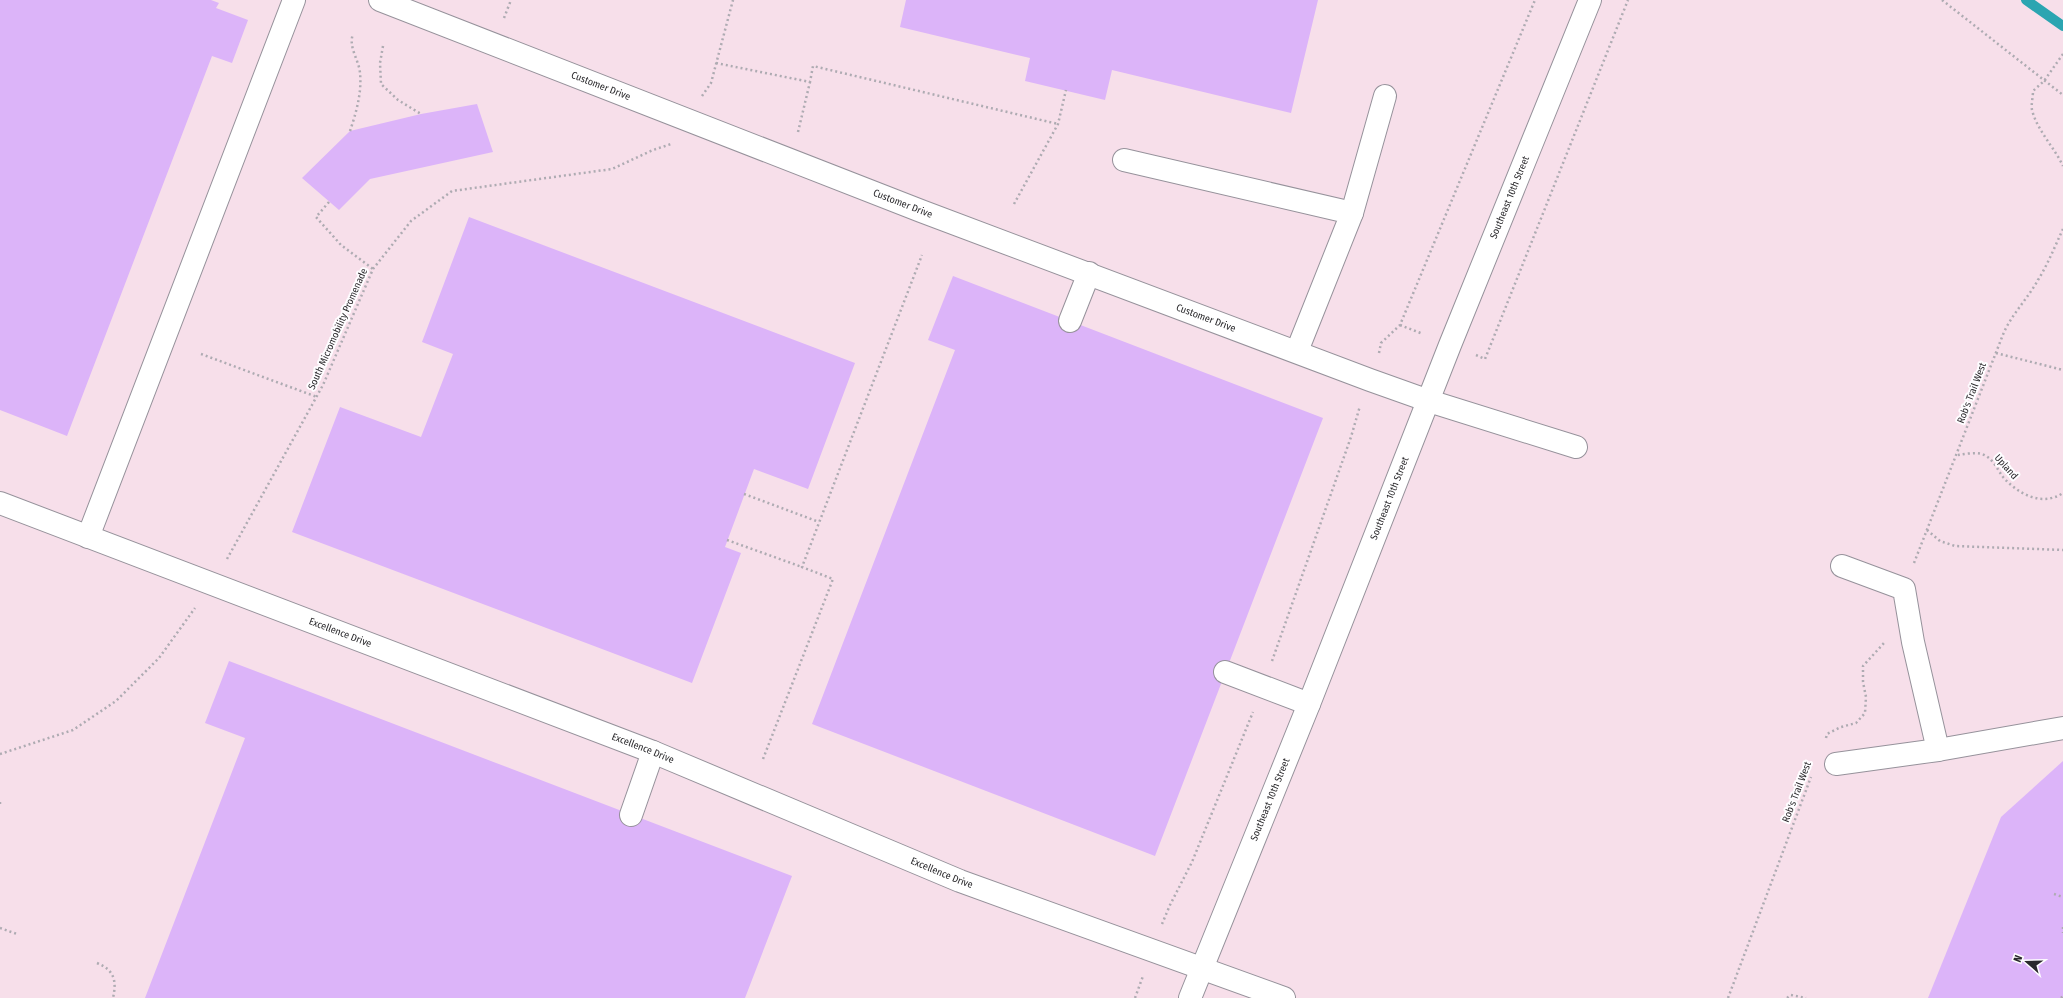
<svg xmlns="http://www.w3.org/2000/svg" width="2063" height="998" font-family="'Fira Sans Condensed',sans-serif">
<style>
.commercial{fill:#f7dfea}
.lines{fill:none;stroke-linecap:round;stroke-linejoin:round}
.stream{stroke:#2ba5b1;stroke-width:10}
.building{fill:#dcb4f9}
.minor-casing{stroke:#96929b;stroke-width:24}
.path{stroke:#aeabb2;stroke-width:2.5;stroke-dasharray:2 3;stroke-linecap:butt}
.minor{stroke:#fff;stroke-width:22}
.labels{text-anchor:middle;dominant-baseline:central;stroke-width:4;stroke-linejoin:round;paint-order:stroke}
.street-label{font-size:10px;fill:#2a292c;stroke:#fefdff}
</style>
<rect width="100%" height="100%" fill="#f2eef7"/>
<!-- commercial -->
<rect class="commercial" x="0" y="0" width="2063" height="998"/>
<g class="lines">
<!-- stream -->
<path class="stream" d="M2026,0L2063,26"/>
</g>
<!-- building -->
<g class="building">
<path d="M0,0H211L219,3L216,8L248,20L232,63L212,56L67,436L0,410Z"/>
<path d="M906,0H1318L1291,113L1112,70L1105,100L1025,81L1030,58L900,27Z"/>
<path d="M477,104L493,152L370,179L339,210L302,178L350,131L421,114Z"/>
<path d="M469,217L855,363L808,489L754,469L725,547L741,553L692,683L292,532L340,407L421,437L453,354L422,342Z"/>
<path d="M953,276L1323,418L1155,856L812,724L955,350L928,340Z"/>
<path d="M229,661L792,876L745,998H145L245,738L205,723Z"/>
<path d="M2063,761V998H1928L2001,817Z"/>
</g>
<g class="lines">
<defs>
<g id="minor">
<path id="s1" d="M380,0L921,211L1370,380L1429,401L1576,447"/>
<path d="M1124,160L1352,213L1297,351"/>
<path d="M1352,213L1385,96"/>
<path d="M1070,321L1089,273"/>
<path id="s2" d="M0,503L653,752L960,881L1284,998"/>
<path d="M88,537L294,0"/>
<path d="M1842,566L1904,589L1913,642L1938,750L2063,728"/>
<path d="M1225,672L1309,704"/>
<path d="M1836,764L1938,750"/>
<path d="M631,815L653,752"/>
<path id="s3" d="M1190,998L1309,704L1450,345L1590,0"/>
</g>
</defs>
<!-- minor casing -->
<use href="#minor" class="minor-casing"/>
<!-- path -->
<g class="path">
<path d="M1942,0L2063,95"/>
<path d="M504,18L511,0"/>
<path d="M383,46L380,63L381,84L398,100L421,114"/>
<path d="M2063,54L2044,81L2033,91C2033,97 2031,104 2032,110C2037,130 2054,147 2063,166"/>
<path d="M716,63L810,82L813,66L1058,124"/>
<path d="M702,96L711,83L733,0"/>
<path d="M350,131C356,113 362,93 360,73C359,60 348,47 353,34"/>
<path d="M798,132L810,82"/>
<path d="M329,202L316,217L341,245L373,269"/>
<path d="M1014,204L1058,124L1066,90"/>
<path d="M1400,325L1423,334"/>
<path d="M1379,353L1381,343L1400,325L1535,0"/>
<path d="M1996,353L2063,370"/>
<path d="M201,354L317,397"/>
<path d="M1476,355L1485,359L1628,0"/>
<path d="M1958,455C1965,454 1975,452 1982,454C1993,458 1997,469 2003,477C2018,494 2042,507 2063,493"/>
<path d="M744,494L819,522"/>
<path d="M1927,530L1940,541L1955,546L2063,550"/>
<path d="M727,540L802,567"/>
<path d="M227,559L323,385L373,269L411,221L452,191L612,169L653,150L671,144"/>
<path d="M1914,563L2004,332C2013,313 2028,298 2038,280C2048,264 2055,246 2063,229"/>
<path d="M1272,661L1351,437L1360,406"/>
<path d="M1826,738L1827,734L1841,727L1856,723L1865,713L1866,697L1863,682V666L1884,643"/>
<path d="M0,754L73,730L116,701L159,658L195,608"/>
<path d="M763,759L833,579L802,567L922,255"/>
<path d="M0,802V804"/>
<path d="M2054,894L2063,897"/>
<path d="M1162,924L1170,905L1192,862L1253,712"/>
<path d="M2063,927V933"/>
<path d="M0,928L17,934"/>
<path d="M97,963C114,970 117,980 113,998"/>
<path d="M1135,998L1143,976"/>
<path d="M1728,998L1811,777"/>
<path d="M1787,998L1791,995L1806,998"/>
<path d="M2061,998L2063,996"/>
</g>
<!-- minor -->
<use href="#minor" class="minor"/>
</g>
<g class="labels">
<!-- street labels -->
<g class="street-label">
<text stroke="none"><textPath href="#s1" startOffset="237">Customer Drive</textPath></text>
<text stroke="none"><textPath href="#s3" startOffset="862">Southeast 10th Street</textPath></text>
<text stroke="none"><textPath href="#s1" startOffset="561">Customer Drive</textPath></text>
<text stroke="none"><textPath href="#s1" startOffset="885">Customer Drive</textPath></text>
<text transform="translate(338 329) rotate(-66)">South Micromobility Promenade</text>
<text transform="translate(1972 393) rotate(-69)">Rob's Trail West</text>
<text transform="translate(2006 467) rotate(48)">Upland</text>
<text stroke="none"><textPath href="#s3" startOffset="538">Southeast 10th Street</textPath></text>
<text stroke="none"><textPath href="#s2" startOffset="364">Excellence Drive</textPath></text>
<text stroke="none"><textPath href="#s2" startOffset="688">Excellence Drive</textPath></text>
<text transform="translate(1797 792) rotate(-69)">Rob's Trail West</text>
<text stroke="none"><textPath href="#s3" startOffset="214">Southeast 10th Street</textPath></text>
<text stroke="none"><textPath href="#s2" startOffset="1012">Excellence Drive</textPath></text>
</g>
</g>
<!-- north arrow -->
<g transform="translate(2027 962) rotate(290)" stroke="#fefdff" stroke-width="3" paint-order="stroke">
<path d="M0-3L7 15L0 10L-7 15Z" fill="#2a292c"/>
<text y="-6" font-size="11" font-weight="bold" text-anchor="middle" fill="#2a292c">N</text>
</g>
</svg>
